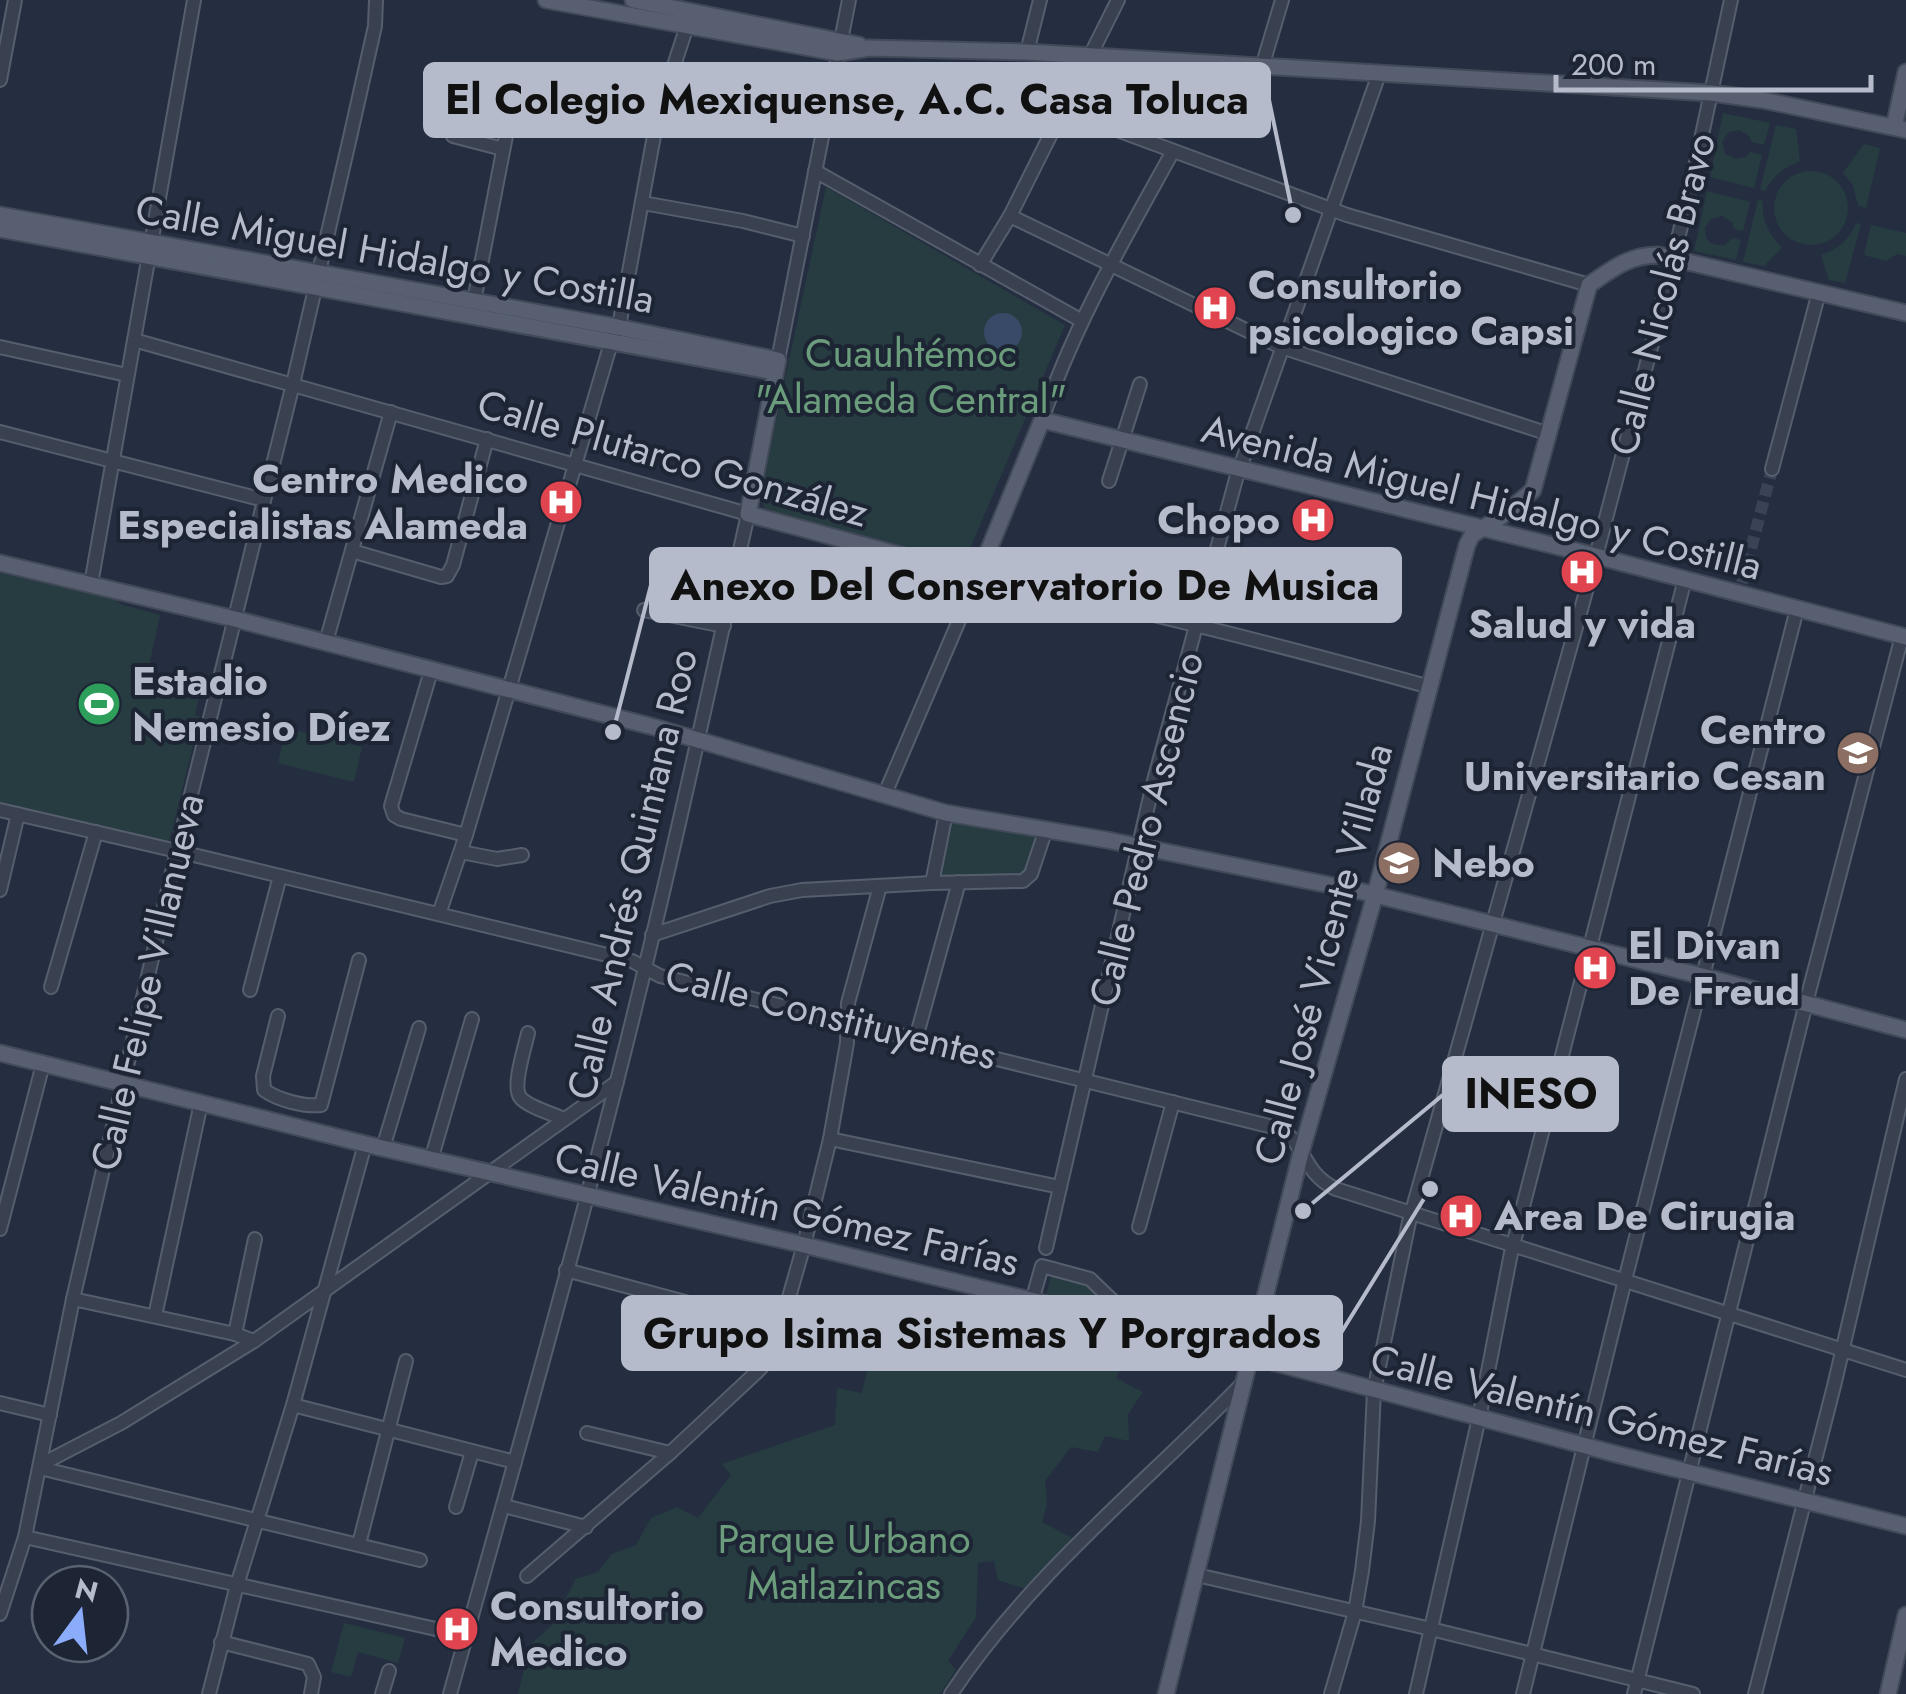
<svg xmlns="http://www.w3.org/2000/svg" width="1906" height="1694" font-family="Jost,sans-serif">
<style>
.green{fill:#263c41}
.water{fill:#394a69}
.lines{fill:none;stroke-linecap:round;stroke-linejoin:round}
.minor-tunnel{stroke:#3a4355;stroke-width:12;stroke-dasharray:12 6;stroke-linecap:butt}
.minor-casing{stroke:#565e6d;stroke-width:16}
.major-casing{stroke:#424959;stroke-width:19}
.minor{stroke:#394050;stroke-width:12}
.major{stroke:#575f70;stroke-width:15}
.labels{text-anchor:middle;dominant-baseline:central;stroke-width:8;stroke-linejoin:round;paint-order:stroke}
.street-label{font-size:40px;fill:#b5bbca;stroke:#1d2535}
.poi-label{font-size:40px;font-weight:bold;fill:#b5bbca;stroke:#1d2535;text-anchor:start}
.park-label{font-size:40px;fill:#6b9c7b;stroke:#1d2535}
.leader{fill:none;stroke:#b5bbca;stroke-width:4}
.callout-dot{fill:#b5bbca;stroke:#1d2535;stroke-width:4}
.callout{fill:#b5bbca;stroke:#b5bbca;stroke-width:4}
.callout-label{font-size:42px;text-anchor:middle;font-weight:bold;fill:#111}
</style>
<rect width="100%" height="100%" fill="#242e40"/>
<!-- green -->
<g class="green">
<path d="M1723,113L1770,123L1764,145L1752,142L1749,136L1739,130L1728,132L1722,142L1725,154L1735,159L1746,157L1750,152L1762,155L1754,188L1710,177Z"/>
<path d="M1776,125L1796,129L1800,161C1783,168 1774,175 1765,191L1760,190Z"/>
<path d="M1864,144L1880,148L1866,208L1858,206L1853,185L1843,173Z"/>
<circle cx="1811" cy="208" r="37"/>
<path d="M826,187L1065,325L964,563L765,510L760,496Z"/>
<path d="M1707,191L1750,202L1743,231L1734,229L1732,222L1722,216L1711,219L1705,228C1704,240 1712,247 1724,245L1733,238L1741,240L1736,260L1694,251Z"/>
<path d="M1758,200L1763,201C1761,220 1769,234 1782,248L1764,266L1743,262Z"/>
<path d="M1856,223L1861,224L1845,283L1829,280L1821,255C1838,249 1850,240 1856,223Z"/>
<path d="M1871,225L1906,233V256L1897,254L1886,261L1864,255Z"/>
<path d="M0,573L116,599L120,604L160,615L146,680L200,693L195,715L200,717L170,839L165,842L0,802Z"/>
<path d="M286,728L362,747L354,782L278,763Z"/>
<path d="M948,821L1040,836L1026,877L936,878Z"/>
<path d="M1051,1276L1089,1285L1114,1313L1046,1295Z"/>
<path d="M979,1306L1134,1343L1116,1378L1143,1392L1128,1414L1129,1441L1105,1436L1098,1452L1071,1447L1045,1481L1047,1504L1042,1522L1078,1541L1029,1590L998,1580L994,1561L978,1563L976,1617L948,1661L956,1670L940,1694H518L530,1645L552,1625L576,1579L598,1572L612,1554L636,1545L651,1518L677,1507L698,1518L731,1475L722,1464L835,1425L837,1388L862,1393L873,1341L912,1347L966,1332Z"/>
<path d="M344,1623L405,1638L398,1663L358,1652L351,1677L331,1672Z"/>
</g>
<!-- water -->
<circle class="water" cx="1003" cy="332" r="19"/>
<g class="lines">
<!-- minor-tunnel -->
<path class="minor-tunnel" d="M1742,583L1772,469"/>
<defs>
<g id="minor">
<path d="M1027,52L1040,0"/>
<path d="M1262,67L1282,0"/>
<path d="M0,80L15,0"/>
<path d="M1063,110L1347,215L1589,285"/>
<path d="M453,136L503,149"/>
<path d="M815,171L1082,321"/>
<path d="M643,203L743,221L803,236"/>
<path d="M1010,216L1281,347L1549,434"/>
<path d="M980,265L1010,216L1118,0"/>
<path d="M474,301L512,105"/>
<path d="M134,340L748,514C706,703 665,893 617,1081C565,1286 507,1490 450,1694"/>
<path d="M0,347L127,375"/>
<path d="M778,360L849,0"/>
<path d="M1042,420C1074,325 1125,238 1173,151"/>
<path d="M0,432L264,500"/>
<path d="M1772,469L1819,292"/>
<path d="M1109,481L1140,384"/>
<path d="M352,551L441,577L447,576L453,565L487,439"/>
<path d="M91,584L194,0"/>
<path d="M644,610L724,626"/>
<path d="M326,642L391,412"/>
<path d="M431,671L391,806L394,815L401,819L466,835"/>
<path d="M884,796L978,576C1130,607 1280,645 1430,687"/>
<path d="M0,810L177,851L632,961L660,976L1277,1128C1307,1141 1300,1172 1336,1189L1906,1370"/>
<path d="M461,852L497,859L522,855"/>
<path d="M932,883L946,813"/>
<path d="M0,890L18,814"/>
<path d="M439,914L466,835L608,353L620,321L658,114L687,26"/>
<path d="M652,935L770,896L802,890L932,883L1023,881L1031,874L1046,829"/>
<path d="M51,987L96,832"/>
<path d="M250,990L280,876"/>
<path d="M278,1016L263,1076L264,1090C278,1100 304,1107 321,1105L359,960"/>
<path d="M528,1033C525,1047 512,1086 520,1097C526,1106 553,1114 564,1119"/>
<path d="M916,1038L959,882"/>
<path d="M830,1139L1060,1187"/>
<path d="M383,1148L419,1028"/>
<path d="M431,1160L472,1019"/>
<path d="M1139,1227L1173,1102"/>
<path d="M0,1229L43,1064"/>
<path d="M1046,1248L1153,784L1236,479L1379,74"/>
<path d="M566,1270L782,1328"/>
<path d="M73,1299L235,1334L254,1341"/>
<path d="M1032,1301L1042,1266L1090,1279L1139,1326"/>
<path d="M155,1316L201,1103"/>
<path d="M235,1334L255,1239"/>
<path d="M0,1403L50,1415"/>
<path d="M293,1405L515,1462"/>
<path d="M587,1433L670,1453"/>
<path d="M40,1465L121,1423L254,1341L617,1082"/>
<path d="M40,1468L420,1560"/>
<path d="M504,1506L586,1527"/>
<path d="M456,1507L472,1452"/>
<path d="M25,1537L467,1636"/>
<path d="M359,1544L406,1361"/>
<path d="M1197,1575L1431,1629L1693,1694"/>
<path d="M527,1576L670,1453L760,1369L773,1353L804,1245L830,1139L847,1043L848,1003L880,886"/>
<path d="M0,1614L25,1537L73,1299L177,851L293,384L351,133L375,26L376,0"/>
<path d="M221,1642L308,1664L314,1677L311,1694"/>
<path d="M209,1694L237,1585L293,1405L365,1144"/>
<path d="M382,1694L389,1671"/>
<path d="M951,1694C1030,1575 1144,1485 1243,1383"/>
<path d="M1331,1694L1355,1612L1362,1571L1368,1521L1374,1391L1409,1222L1596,556L1658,321L1692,181L1731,0"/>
<path d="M1416,1694L1479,1418L1511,1253L1685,579"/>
<path d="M1523,1694L1625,1280L1797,609"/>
<path d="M1634,1694L1806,1003L1902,636"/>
<path d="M1755,1694L1834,1386L1906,1079"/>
</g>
<g id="major">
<path d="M546,0L838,53L869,48L1027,52L1711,93L1763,100L1906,130"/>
<path d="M633,0L859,45"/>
<path d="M1894,127L1906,72"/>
<path d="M0,215L617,327L778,360L748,514L978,576L1042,420L1596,556L1906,637"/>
<path d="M0,229L775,372"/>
<path d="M0,563L235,619L654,727L946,813L1107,840L1364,892L1702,976L1906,1030"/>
<path d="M0,1053L365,1144L804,1245L1141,1327L1616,1454L1906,1526"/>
<path d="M1166,1694L1301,1153L1375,895L1467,545L1472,535L1505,514L1533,490L1589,285C1612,269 1629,255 1658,255L1906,313"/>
<path d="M1888,1694L1906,1615"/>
</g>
</defs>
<!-- minor casing -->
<use href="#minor" class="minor-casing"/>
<!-- major casing -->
<use href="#major" class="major-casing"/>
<!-- minor -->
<use href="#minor" class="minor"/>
<!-- major -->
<use href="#major" class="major"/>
</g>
<!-- icons -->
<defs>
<symbol id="hospital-disc" viewBox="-11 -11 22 22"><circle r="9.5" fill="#e0444e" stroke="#1d2535"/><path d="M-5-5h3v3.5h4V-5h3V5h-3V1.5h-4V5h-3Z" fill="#fff"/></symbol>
<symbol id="stadium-disc" viewBox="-11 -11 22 22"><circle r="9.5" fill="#2e9e5b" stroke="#1d2535"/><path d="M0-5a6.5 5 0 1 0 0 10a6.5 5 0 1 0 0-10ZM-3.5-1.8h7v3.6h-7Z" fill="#fff"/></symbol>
<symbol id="university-disc" viewBox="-11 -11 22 22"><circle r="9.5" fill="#8d6e63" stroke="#1d2535"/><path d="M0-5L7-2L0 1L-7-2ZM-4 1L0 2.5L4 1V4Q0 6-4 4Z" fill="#fff"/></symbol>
</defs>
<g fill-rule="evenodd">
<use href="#hospital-disc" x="1190" y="283" width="50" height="50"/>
<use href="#hospital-disc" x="536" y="477" width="50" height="50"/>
<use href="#hospital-disc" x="1288" y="495" width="50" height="50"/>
<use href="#hospital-disc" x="1557" y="547" width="50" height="50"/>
<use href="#stadium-disc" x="74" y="679" width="50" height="50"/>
<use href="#university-disc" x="1833" y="728" width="50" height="50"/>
<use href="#university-disc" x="1374" y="838" width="50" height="50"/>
<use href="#hospital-disc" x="1570" y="943" width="50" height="50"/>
<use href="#hospital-disc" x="1436" y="1191" width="50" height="50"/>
<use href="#hospital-disc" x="432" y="1604" width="50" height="50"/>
</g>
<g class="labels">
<!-- street labels -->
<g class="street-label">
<text transform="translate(395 254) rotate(10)">Calle Miguel Hidalgo y Costilla</text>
<text transform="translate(1662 294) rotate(-76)">Calle Nicolás Bravo</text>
<text transform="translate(673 458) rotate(16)">Calle Plutarco González</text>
<text transform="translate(1482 497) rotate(14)">Avenida Miguel Hidalgo y Costilla</text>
<text transform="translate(1146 829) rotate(-76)">Calle Pedro Ascencio</text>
<text transform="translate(632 874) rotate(-77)">Calle Andrés Quintana Roo</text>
<text transform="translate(1323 954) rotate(-75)">Calle José Vicente Villada</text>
<text transform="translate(147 982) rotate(-77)">Calle Felipe Villanueva</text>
<text transform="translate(831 1015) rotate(14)">Calle Constituyentes</text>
<text transform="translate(787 1209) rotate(13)">Calle Valentín Gómez Farías</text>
<text transform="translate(1602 1415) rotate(14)">Calle Valentín Gómez Farías</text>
</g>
<!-- poi labels -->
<g class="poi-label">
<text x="1248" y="285">Consultorio<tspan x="1248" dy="46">psicologico Capsi</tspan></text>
<text x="528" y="479" text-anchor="end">Centro Medico<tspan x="528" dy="46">Especialistas Alameda</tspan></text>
<text x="1280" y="520" text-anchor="end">Chopo</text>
<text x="1582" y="624" text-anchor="middle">Salud y vida</text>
<text x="132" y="681">Estadio<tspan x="132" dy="46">Nemesio Díez</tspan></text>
<text x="1826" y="730" text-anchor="end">Centro<tspan x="1826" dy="46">Universitario Cesan</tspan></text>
<text x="1432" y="863">Nebo</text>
<text x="1628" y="945">El Divan<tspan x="1628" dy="46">De Freud</tspan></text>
<text x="1494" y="1216">Area De Cirugia</text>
<text x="490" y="1606">Consultorio<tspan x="490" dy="46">Medico</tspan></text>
</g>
<!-- park labels -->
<g class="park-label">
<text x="911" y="353">Cuauhtémoc<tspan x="911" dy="46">"Alameda Central"</tspan></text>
<text x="844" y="1539">Parque Urbano<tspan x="844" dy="46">Matlazincas</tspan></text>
</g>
</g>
<!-- callouts -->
<path class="leader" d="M1293 215L1269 100M613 732L651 585M1303 1211L1444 1094M1430 1189L1341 1333"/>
<g class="callout-dot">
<circle cx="1293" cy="215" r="10"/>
<circle cx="613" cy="732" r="10"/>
<circle cx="1303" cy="1211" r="10"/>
<circle cx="1430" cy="1189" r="10"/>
</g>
<g class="callout">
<rect x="425" y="64" width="844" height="72" rx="10"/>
<rect x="651" y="549" width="749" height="72" rx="10"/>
<rect x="1444" y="1058" width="173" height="72" rx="10"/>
<rect x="623" y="1297" width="718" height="72" rx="10"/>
</g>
<g class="callout-label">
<text x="847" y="114">El Colegio Mexiquense, A.C. Casa Toluca</text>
<text x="1025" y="600">Anexo Del Conservatorio De Musica</text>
<text x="1531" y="1108">INESO</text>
<text x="982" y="1348">Grupo Isima Sistemas Y Porgrados</text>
</g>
<!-- north arrow -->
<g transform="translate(80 1614) rotate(15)"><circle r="48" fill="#1d2535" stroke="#5a6171" stroke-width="2.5"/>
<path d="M0-8L18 38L0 25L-18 38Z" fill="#8aacfa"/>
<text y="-15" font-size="28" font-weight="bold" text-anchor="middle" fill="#b5bbca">N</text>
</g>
<!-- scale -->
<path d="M1556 75v15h315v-15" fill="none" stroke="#b5bbca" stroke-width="5"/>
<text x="1571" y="75" font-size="30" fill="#b5bbca" stroke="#1d2535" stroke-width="8" paint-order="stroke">200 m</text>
</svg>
